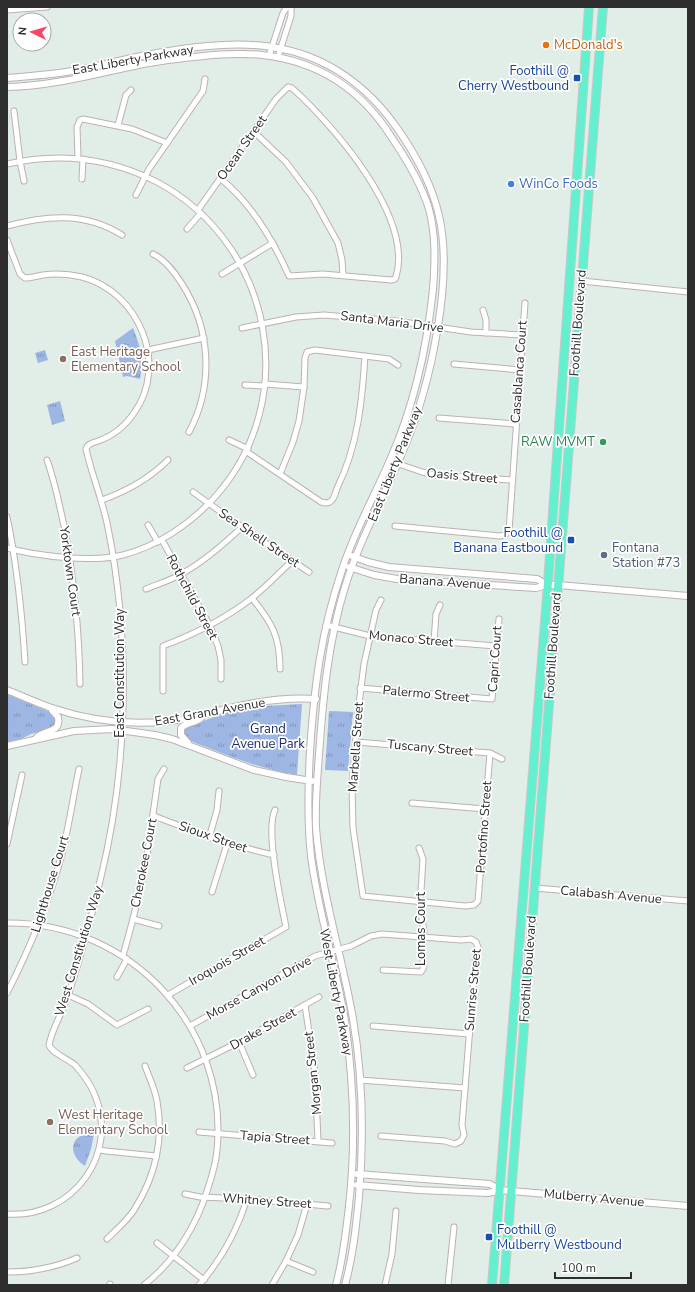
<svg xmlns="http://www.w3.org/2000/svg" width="695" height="1292" font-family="'Nunito Sans',sans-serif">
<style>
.park{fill:url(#park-tufts)}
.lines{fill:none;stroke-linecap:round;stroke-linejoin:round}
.minor-casing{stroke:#bdb1b3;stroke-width:7}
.tertiary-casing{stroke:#bdb1b3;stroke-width:8}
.primary-casing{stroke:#c9c9c9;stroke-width:10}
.minor{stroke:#fff;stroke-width:5}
.tertiary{stroke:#fff;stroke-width:6}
.primary{stroke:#64f0cf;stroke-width:8}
.food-dot{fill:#e8710a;stroke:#fff;stroke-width:1.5}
.transit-dot{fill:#1a4fb4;stroke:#fff;stroke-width:1.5}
.shop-dot{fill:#3f7fe0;stroke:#fff;stroke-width:1.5}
.education-dot{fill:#8d6e63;stroke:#fff;stroke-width:1.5}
.leisure-dot{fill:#2e9e5b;stroke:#fff;stroke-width:1.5}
.service-dot{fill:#5c6f8a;stroke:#fff;stroke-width:1.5}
.labels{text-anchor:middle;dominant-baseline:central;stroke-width:3.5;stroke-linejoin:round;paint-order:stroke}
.food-label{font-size:13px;fill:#c56008;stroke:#fff;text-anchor:start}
.street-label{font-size:13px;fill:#2e2e2e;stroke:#fff}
.transit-label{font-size:13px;fill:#164399;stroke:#fff;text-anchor:end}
.shop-label{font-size:13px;fill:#366cbe;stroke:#fff;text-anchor:start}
.education-label{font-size:13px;fill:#785e54;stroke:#fff;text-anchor:start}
.leisure-label{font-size:13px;fill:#27864d;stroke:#fff;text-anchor:end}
.service-label{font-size:13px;fill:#4e5e75;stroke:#fff;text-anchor:start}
.park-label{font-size:13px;fill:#1c2d6c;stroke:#fff}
</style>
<defs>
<pattern id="park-tufts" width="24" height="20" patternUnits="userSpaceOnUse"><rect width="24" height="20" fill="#9eb6e4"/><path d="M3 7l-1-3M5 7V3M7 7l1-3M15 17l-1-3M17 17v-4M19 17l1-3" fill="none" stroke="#8194b9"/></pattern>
</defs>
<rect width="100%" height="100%" fill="#e1eee8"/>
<!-- park -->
<g class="park">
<path d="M133,328C140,345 144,360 140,379L127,376L123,377L115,341Z"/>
<path d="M45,350L48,360L38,363L35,353Z"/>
<path d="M60,401L65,421L52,425L47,405Z"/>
<path d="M7,694L52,713L55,718V724L50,729L31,734L21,739L7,742Z"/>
<path d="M302,704L297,775C259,769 224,754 188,740L184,735L185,729L190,725L206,720L221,714L264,706Z"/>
<path d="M329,711L353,712L348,771L325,770Z"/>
<path d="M86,1134H94L91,1149L85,1166C70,1157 68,1138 86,1134Z"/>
</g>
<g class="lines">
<defs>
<g id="minor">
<path d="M7,10L47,7"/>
<path d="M269,56L283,13L287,7"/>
<path d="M278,57L291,16V7"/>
<path d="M14,111L20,161L24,181"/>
<path d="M118,125L126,95L131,90"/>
<path d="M253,131L286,162L313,198L338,243L342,260L343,275"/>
<path d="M78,158L77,127L80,120L83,119L132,129L167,143"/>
<path d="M7,164C59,152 110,158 157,182C273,244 303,400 214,498C190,524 158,546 123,555C92,563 38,556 7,548"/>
<path d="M82,179L83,159"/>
<path d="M136,195L149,169L203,91L205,79"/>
<path d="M198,210L276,99L288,87L292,88C333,125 414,217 396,277L395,279L391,280L323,274L289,276C273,240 252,204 221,179"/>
<path d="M7,226C48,215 85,212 122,235"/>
<path d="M187,229L201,213"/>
<path d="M7,240L20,274L25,278C31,278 37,276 43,275C56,273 69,274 82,277C139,292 169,364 134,413C125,426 113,436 98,441C93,443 88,443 86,449C92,476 103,501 108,528C131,642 128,769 100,881C91,919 81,956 69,993C64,1010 52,1028 49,1045C52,1053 68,1059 75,1065C82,1073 90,1083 94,1093C121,1154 72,1219 7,1214"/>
<path d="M153,254C166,260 175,273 182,284C211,329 214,385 189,432"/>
<path d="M222,274L273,243"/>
<path d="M582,281L688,292"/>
<path d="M483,310L486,320V333"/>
<path d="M242,328L296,317L324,315L396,321L471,332L522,335"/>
<path d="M148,350L204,338"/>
<path d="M454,364L520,370"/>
<path d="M265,384L304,387"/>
<path d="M245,385L265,386"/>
<path d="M439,418L515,424"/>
<path d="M229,440L248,449"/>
<path d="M247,452L321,502C325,503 329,504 332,500C335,497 336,490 338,486C358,445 362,401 365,356"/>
<path d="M47,460C55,482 59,503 64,526C74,578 79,630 80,684"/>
<path d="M390,461L422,472L435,475L512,480"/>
<path d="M280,474L293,442L299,421L304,387L305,358L307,352L315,350L389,359L398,365"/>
<path d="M193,492L242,527L309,572"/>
<path d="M102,500C127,491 149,479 168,460"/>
<path d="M7,517C17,565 22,613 25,662"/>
<path d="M148,525L158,542"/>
<path d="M395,526L500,536L505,535L509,531L525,303"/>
<path d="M162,540L210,626L218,646L221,660V679"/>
<path d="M146,589C158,584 172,580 183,573C205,561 224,544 242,527"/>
<path d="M252,598C272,623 280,636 280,669"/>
<path d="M381,600L376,610L364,664L358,712L352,786L353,828L363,896L465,906L474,905L478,901L490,753"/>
<path d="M326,625L370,636L496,646"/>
<path d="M434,641L436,614L440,605"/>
<path d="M360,688L492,699L499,619"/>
<path d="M163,691V646C195,634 225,619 252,598C266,587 279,573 292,561"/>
<path d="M356,742L490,753L502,759"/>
<path d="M412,803L485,809"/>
<path d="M154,816C193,831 232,846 274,855"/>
<path d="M209,838L217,810L219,791"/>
<path d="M7,844L22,775"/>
<path d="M535,888L688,901"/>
<path d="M212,892L227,844"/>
<path d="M133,919L159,926"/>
<path d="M7,923C130,922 229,1027 217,1150C216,1163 212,1176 208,1188C197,1225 175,1261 144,1285"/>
<path d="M123,956L133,919L146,863L158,779L164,769"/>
<path d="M383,970L421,972L424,967L422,955L424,932L420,906L423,859L419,848"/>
<path d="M117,977L127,959"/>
<path d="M7,993C30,948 49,902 62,854C69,826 73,797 79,769"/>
<path d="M68,995L88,1004L117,1025L148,1009"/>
<path d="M168,995L286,927C281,903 265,830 275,810"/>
<path d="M305,1005L315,1073L318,1141"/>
<path d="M190,1026L315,956L351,946L371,936L382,934L461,940L471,939L476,942L478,947L476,953L462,1125L464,1135L461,1141L455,1144L445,1141L381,1136"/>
<path d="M373,1026L469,1034"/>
<path d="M239,1042L253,1075"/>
<path d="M187,1068L239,1042L319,997"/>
<path d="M360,1080L465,1088"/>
<path d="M199,1132L332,1143"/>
<path d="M99,1150L106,1151L156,1156"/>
<path d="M185,1194L200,1197L247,1199L328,1206"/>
<path d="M107,1239C116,1230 127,1221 134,1210C155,1177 164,1140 157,1101C155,1089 149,1077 145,1066"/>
<path d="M157,1243L204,1280"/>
<path d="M286,1261L313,1272"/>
<path d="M7,1272C32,1272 54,1268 77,1258"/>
<path d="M110,1284V1285"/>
<path d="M199,1285C221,1260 237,1231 247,1199"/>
<path d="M272,1285L286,1261L298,1235L307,1204"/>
<path d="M385,1285L392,1254L396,1211"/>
<path d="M448,1285L454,1227"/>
</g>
<g id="tertiary">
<path d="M7,78C29,76 50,75 72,71C90,68 108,63 127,59C169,50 229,40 272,47C325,55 367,85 397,128C416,155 432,184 439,216C454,279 430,386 405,446C386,493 360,538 345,587C328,642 323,698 319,755C317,779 315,804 316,828C321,893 342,955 353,1019C363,1078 364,1138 359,1197C356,1227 353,1256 345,1285"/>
<path d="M7,87C52,86 91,75 134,66C160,60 187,58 213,55C229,54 246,53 262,55C318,61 362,90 392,138C407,160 421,183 429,209C436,235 435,262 433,289C427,347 414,406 390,460C374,497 354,532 342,570C321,632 314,687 310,752C308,787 307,821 311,856C318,912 336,966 345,1021C354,1083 356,1144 349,1206C346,1233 343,1259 336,1285"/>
<path d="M352,556L368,562L389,567L537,579L547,585"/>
<path d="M349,567L374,575L397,579L536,588L547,585H558L688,596"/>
<path d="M7,690C22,696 37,703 52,708C97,723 143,727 190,718C202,716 214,712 226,709C254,702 286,697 316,699"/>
<path d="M37,737C47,729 61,733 58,717L52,710"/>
<path d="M188,743L181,735V728C187,722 196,723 201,718"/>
<path d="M7,746L74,731L112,729L155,735L172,739L254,770L286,777L312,781"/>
<path d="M357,1174L490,1184L500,1190"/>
<path d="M357,1185L419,1190L488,1193L500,1190L511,1191L688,1206"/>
</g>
<g id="primary">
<path d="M492,1285L547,596L589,7"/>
<path d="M504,1285L603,7"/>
</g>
</defs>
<!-- minor casing -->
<use href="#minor" class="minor-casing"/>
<!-- tertiary casing -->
<use href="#tertiary" class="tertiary-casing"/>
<!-- primary casing -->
<use href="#primary" class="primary-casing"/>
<!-- minor -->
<use href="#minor" class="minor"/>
<!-- tertiary -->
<use href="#tertiary" class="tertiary"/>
<!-- primary -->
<use href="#primary" class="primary"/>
</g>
<!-- markers -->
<circle class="food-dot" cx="546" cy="45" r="4"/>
<g class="transit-dot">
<rect x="573" y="74" width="8" height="8" rx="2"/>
<rect x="567" y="536" width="8" height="8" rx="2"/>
<rect x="485" y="1233" width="8" height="8" rx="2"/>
</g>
<circle class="shop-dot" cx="511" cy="184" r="4"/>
<g class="education-dot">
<circle cx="63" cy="359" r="4"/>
<circle cx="50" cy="1122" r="4"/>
</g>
<circle class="leisure-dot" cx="603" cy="442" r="4"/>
<circle class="service-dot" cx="604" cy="555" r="4"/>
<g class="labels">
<!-- food labels -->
<g class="food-label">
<text x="554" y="45">McDonald's</text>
</g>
<!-- street labels -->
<g class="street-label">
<text transform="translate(133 60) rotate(-10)">East Liberty Parkway</text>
<text transform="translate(242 148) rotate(-55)">Ocean Street</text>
<text transform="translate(392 322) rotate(7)">Santa Maria Drive</text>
<text transform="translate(578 323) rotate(-86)">Foothill Boulevard</text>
<text transform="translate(519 372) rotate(-86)">Casablanca Court</text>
<text transform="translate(395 464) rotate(-68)">East Liberty Parkway</text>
<text transform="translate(462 476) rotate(5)">Oasis Street</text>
<text transform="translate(259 538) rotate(34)">Sea Shell Street</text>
<text transform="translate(70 571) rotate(82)">Yorktown Court</text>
<text transform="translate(445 582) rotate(4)">Banana Avenue</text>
<text transform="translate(192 597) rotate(62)">Rothchild Street</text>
<text transform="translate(411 639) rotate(5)">Monaco Street</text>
<text transform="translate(553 646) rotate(-86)">Foothill Boulevard</text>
<text transform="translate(495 659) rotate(-86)">Capri Court</text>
<text transform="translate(120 673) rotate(-90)">East Constitution Way</text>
<text transform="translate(426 694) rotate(5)">Palermo Street</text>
<text transform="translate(210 712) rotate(-10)">East Grand Avenue</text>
<text transform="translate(356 747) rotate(-86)">Marbella Street</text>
<text transform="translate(430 748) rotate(5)">Tuscany Street</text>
<text transform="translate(484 827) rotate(-86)">Portofino Street</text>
<text transform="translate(213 837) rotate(19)">Sioux Street</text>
<text transform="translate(144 863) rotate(-79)">Cherokee Court</text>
<text transform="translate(50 884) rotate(-73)">Lighthouse Court</text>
<text transform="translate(611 895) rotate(5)">Calabash Avenue</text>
<text transform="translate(421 929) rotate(-90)">Lomas Court</text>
<text transform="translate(79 951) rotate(-73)">West Constitution Way</text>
<text transform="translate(227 961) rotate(-30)">Iroquois Street</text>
<text transform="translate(528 969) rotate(-86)">Foothill Boulevard</text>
<text transform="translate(259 988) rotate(-29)">Morse Canyon Drive</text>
<text transform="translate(473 990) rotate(-85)">Sunrise Street</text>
<text transform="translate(336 992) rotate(79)">West Liberty Parkway</text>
<text transform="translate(263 1029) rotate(-29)">Drake Street</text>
<text transform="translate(313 1073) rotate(-96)">Morgan Street</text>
<text transform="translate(275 1138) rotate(4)">Tapia Street</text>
<text transform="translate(594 1198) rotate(5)">Mulberry Avenue</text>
<text transform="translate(267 1201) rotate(4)">Whitney Street</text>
</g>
<!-- transit labels -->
<g class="transit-label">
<text x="569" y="71">Foothill @<tspan x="569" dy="15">Cherry Westbound</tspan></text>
<text x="563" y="533">Foothill @<tspan x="563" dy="15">Banana Eastbound</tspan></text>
<text x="497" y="1230" text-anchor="start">Foothill @<tspan x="497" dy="15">Mulberry Westbound</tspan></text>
</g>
<!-- shop labels -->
<g class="shop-label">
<text x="519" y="184">WinCo Foods</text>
</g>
<!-- education labels -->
<g class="education-label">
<text x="71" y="352">East Heritage<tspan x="71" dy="15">Elementary School</tspan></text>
<text x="58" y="1115">West Heritage<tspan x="58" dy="15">Elementary School</tspan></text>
</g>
<!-- leisure labels -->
<g class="leisure-label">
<text x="595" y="442">RAW MVMT</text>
</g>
<!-- service labels -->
<g class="service-label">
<text x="612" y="548">Fontana<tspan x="612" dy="15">Station #73</tspan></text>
</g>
<!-- park labels -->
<g class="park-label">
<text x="268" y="729">Grand<tspan x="268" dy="15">Avenue Park</tspan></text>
</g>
</g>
<!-- border -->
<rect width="695" height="1292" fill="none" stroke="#2e2e2e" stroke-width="16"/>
<!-- north arrow -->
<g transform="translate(32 32) rotate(275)"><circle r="19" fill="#ffffff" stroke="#ababab"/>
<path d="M0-3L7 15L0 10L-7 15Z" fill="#f84466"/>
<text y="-6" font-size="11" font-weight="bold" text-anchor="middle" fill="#2e2e2e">N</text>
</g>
<!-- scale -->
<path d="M555 1272v6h76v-6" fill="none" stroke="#2e2e2e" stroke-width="2"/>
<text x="561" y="1272" font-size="12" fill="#2e2e2e" stroke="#ffffff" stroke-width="3" paint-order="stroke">100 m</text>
</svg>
